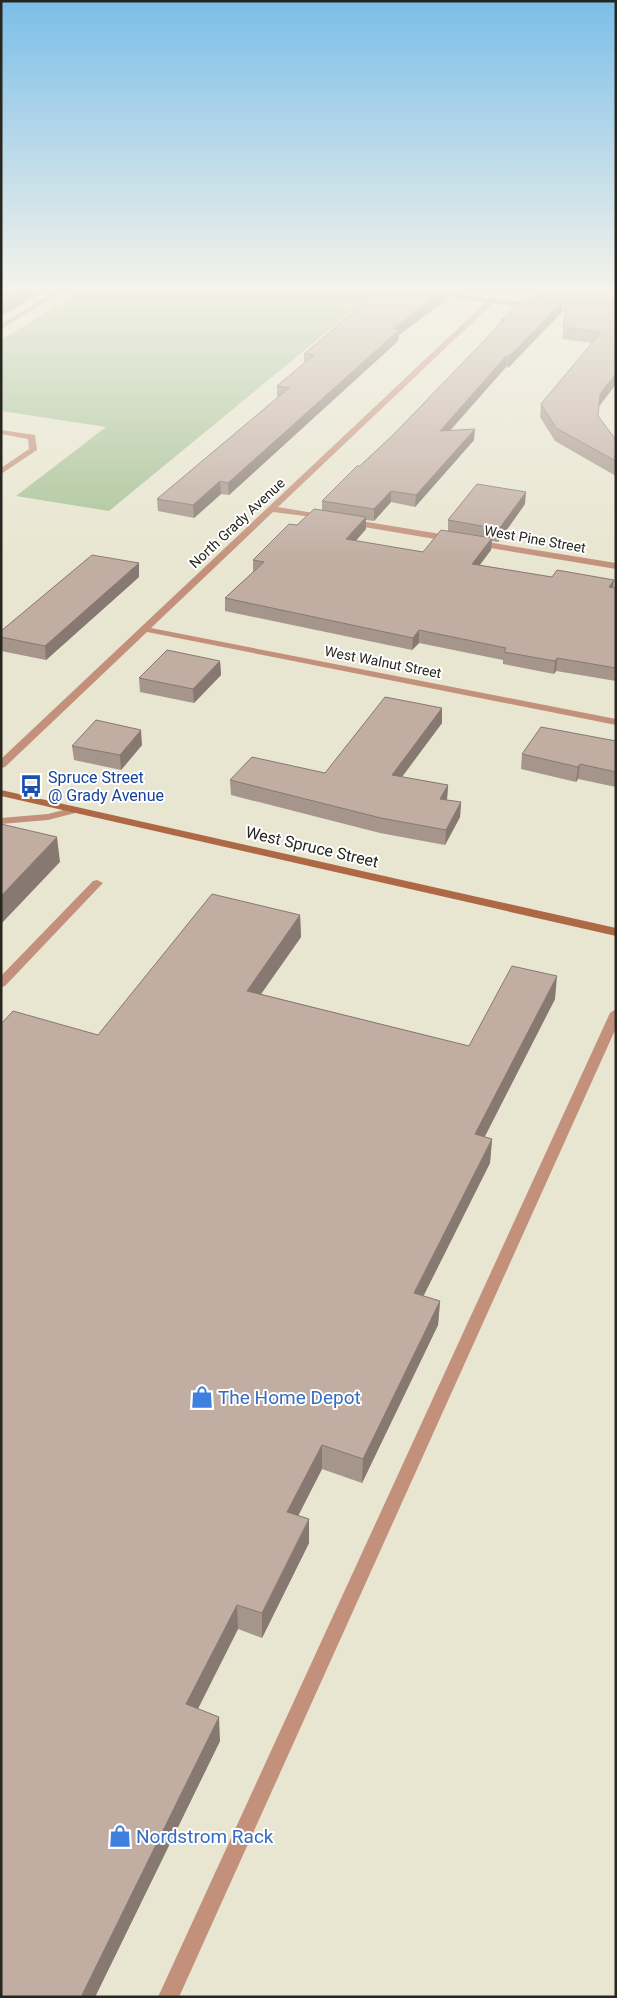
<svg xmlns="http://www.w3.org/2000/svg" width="617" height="1998" font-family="Roboto,sans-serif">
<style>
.green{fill:#a7c296}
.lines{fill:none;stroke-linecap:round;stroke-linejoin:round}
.lane{fill:#c3917b;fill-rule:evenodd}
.street{fill:#c3917b;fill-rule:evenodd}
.secondary{fill:#ae6846;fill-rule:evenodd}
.wall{fill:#a6958b}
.shaded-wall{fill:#877971}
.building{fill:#c1ada2;stroke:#877971}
.labels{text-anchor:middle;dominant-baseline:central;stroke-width:4;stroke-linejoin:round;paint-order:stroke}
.far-street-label{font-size:14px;fill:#28271f;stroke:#fff}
.transit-label{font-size:16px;fill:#164399;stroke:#fff;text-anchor:start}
.street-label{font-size:16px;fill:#28271f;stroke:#fff}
.near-shop-label{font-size:19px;fill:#366cbe;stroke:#fff;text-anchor:start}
</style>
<rect width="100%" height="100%" fill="#e8e5d0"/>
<!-- green -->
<path class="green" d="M89,286H236L294,293L304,286H343L378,290L109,511L16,496L106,427L1,411V340Z"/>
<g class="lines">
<!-- lane -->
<g class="lane">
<path d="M65,286H72L1,329V324Z"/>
<path d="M1,430L35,435L37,450L1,474V468L29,449L28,439L1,434Z"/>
<path d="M75,807L79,808L80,810L79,812L48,820L1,824V818L48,814Z"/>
<path d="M97,880L103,883L101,885L5,986L1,987V976L93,881Z"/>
<path d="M616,1009V1028L179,1997H158L610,1013Z"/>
</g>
<!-- street -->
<g class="street">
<path d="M368,286H387L403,289L400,291Z"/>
<path d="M432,291L616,314V318L493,303L278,507L325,515L329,517L328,519L273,512L151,628L616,719V725L147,632L5,767L1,768V759L486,302L430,294Z"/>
<path d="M349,519L453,536L457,539L453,542L346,524L345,522Z"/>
<path d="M475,540L616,563V569L472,545L471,543Z"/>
</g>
<!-- secondary -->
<path class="secondary" d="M1,790L616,928V936L1,796Z"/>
</g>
<!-- wall -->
<g class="wall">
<path d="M386,286H464L455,293L447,292V299L399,335L398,341L229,495L221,494L194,518L158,511L157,499L278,397H277V386L304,363V354Z"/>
<path d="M481,286H616V384L599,407L598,416L616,440V476L555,441L540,417L541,404L592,343L562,339L566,306H562L561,313L508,368L507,366L450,430L474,440L415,507L391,502L374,521L366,520V529L356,541L423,552L448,531V520L525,504L498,542L492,541L491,550L480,565L616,588V681L556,671L554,674L503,664V660L419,643L412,650L225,611V598L253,572V560L297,525L322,510V501L394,434L500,324L501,320L531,300L532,292Z"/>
<path d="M139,577L46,660L1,651V631Z"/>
<path d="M220,661L221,675L194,703L140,692L139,678Z"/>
<path d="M442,708V723L402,777L448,785L447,800L461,802L460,817L445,845L380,833L231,795L230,780L325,773Z"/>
<path d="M616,741V787L578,779L576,782L521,769L522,754Z"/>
<path d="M142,745L121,770L74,760L72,746Z"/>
<path d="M300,915L301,937L261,994L469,1046L555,999L484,1137L492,1139L490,1163L423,1296L440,1301L438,1325L362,1483L322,1469L298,1515L309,1543L262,1638L238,1629L198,1709L220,1741L95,1997L98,1035Z"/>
</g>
<!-- shaded-wall -->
<g class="shaded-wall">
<path d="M21,286H53L1,316V297Z"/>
<path d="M457,286H464L455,293V287Z"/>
<path d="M447,288V299L399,335L398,341L229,495L228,483L393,329Z"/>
<path d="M562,303L561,313L508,368V357Z"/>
<path d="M507,355V366L440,442V431Z"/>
<path d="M616,373V384L598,407L600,394Z"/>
<path d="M475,429L474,440L415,507L416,495Z"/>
<path d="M220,481L221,494L194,518L193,505Z"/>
<path d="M391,491V502L374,521V509Z"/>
<path d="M526,492L525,504L498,542L499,529Z"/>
<path d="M366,517V529L346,551V539Z"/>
<path d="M492,538L491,550L471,576L472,564Z"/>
<path d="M139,563V577L46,660L45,646Z"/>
<path d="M614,580L613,592L609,587Z"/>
<path d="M419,630V643L412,650L413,638Z"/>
<path d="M557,658L556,671L554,674L555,661Z"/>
<path d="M220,661L221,675L194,703L193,689Z"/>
<path d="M442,708V723L392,790V775Z"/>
<path d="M141,730L142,745L121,770L120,755Z"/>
<path d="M580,764L578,779L576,782L578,767Z"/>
<path d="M448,785L447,800L440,799Z"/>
<path d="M461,802L460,817L445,845L446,830Z"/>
<path d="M57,837L60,862L1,924V896Z"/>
<path d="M300,915L301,937L247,1014V991Z"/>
<path d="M557,976L555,999L474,1158L475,1134Z"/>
<path d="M492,1139L490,1163L413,1317L414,1293Z"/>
<path d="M440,1301L438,1325L362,1483L363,1459Z"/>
<path d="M322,1445V1469L288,1536L287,1512Z"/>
<path d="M309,1519V1543L262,1638V1613Z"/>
<path d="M237,1605L238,1629L188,1728L186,1704Z"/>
<path d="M219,1717L220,1741L95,1997H81Z"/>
</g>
<!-- building -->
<g class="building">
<path d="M1,286H21L1,297Z"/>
<path d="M386,286H428L447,288L393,329L399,330L228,483L220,481L193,505L157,499L289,388L277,386L314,355L304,354L365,302Z"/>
<path d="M444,286H457L455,287Z"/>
<path d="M537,286H616V300L532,290Z"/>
<path d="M524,299L562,303L508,357L507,355L440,431L475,429L416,495L391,491L374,509L322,501L357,466H360L394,434L504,320H501Z"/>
<path d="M567,302L616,308V373L600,394L598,416L616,440V461L556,428L541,404L601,332L563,327Z"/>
<path d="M477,484L526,492L499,529L448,520Z"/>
<path d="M314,509L366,517L346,539L423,552L441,530L492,538L472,564L552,577L557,570L614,580L609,587L616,588V668L557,658L555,661L504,652L506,648L419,630L413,638L225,598L264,562L253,560L289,524L297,525Z"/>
<path d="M92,555L139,563L45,646L1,637V631Z"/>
<path d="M167,650L220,661L193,689L139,678Z"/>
<path d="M385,697L442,708L392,775L448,785L440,799L461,802L446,830L381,818L230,780L252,757L325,773Z"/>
<path d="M96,720L141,730L120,755L72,746Z"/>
<path d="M541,727L616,741V772L580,764L578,767L522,754Z"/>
<path d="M1,824L57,837L1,896Z"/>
<path d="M212,894L300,915L247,991L469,1046L512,966L557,976L475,1134L492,1139L414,1293L440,1301L363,1459L322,1445L287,1512L309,1519L262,1613L237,1605L186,1704L219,1717L81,1997H1V1024L13,1011L98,1035Z"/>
</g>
<!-- sky -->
<linearGradient id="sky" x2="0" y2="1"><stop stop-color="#7bbee9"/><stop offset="0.51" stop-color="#f5f3ea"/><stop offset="1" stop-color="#f5f3ea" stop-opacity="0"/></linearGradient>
<rect width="617" height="565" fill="url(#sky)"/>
<!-- icons -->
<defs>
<symbol id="bus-bare" viewBox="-9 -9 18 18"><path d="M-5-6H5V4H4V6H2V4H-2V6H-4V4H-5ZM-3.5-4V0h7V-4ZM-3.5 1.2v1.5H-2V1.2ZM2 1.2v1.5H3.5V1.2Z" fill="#1a4fb4" stroke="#fff" stroke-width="2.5" paint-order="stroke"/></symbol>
<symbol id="shop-bare" viewBox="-9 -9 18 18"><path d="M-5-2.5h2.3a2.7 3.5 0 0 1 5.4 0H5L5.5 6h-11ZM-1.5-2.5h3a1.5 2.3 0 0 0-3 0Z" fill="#3f7fe0" stroke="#fff" stroke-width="2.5" paint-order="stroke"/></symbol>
</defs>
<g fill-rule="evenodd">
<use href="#bus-bare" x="15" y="770" width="32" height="32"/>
<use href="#shop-bare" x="186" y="1381" width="32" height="32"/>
<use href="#shop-bare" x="104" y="1820" width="32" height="32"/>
</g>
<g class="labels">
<!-- far-street labels -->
<g class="far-street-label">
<text transform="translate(237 523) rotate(-43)">North Grady Avenue</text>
<text transform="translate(535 539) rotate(10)">West Pine Street</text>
<text transform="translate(383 662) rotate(11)">West Walnut Street</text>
</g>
<!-- transit labels -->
<g class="transit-label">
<text x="48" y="777">Spruce Street<tspan x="48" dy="18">@ Grady Avenue</tspan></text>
</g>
<!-- street labels -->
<g class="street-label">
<text transform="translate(312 847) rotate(13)">West Spruce Street</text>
</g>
<!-- near-shop labels -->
<g class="near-shop-label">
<text x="218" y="1397">The Home Depot</text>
<text x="136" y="1836">Nordstrom Rack</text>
</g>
</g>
<!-- border -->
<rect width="617" height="1998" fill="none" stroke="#28271f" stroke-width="5"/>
</svg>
